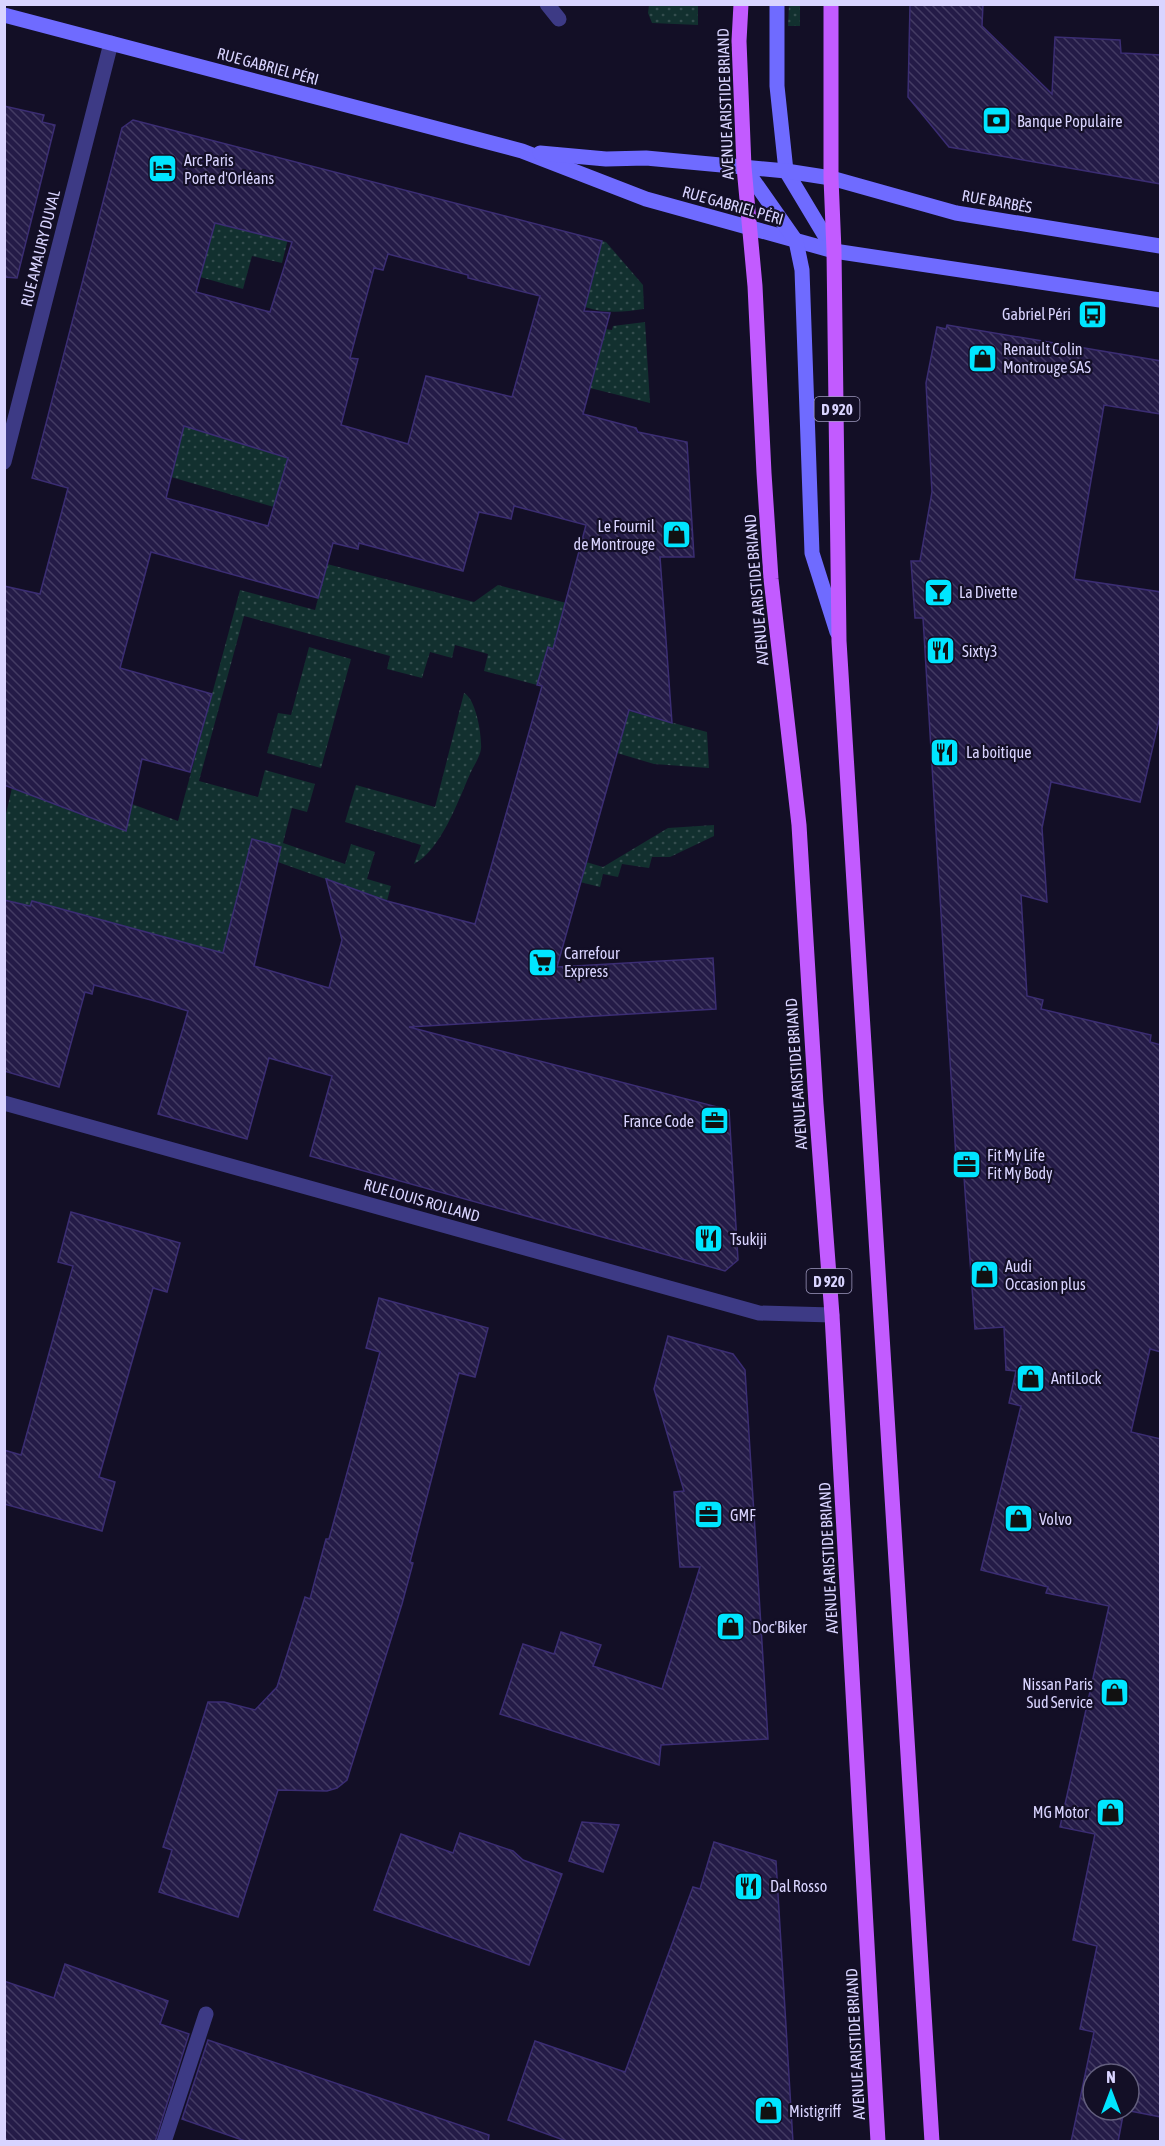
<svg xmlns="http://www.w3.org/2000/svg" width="1165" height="2146" font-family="'Asap Condensed',sans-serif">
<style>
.grass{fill:url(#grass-dots)}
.building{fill:url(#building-back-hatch);stroke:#3b2d73;stroke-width:1.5;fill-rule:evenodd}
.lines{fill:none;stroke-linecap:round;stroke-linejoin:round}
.street{stroke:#3d3a85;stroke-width:15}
.secondary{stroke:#6f6bff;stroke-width:15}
.primary{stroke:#c25bff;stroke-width:15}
.labels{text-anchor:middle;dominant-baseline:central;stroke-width:4.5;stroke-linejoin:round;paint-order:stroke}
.shield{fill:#130f26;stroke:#9e99be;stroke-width:1.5}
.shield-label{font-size:15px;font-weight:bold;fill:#d9d4ff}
.street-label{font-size:16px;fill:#d9d4ff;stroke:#130f26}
.poi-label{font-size:16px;fill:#d9d4ff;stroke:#130f26;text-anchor:start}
</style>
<defs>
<pattern id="grass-dots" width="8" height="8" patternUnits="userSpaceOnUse" patternTransform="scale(1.5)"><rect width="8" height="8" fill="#12302f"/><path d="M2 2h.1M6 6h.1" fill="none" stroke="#344d4e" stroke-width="1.8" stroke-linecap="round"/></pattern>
<pattern id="building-back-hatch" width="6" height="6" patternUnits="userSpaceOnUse" patternTransform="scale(1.5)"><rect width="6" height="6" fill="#241b47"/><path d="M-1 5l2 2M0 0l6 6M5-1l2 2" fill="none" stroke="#433b63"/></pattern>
</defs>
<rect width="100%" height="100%" fill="#130f26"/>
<!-- grass -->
<g class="grass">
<path d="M649,5H698V25L652,23L648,13Z"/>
<path d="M789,5H800V26H788Z"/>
<path d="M215,223L289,235L282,263L252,256L243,289L200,277Z"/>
<path d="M602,241L606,242L643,285L644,309C623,312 606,314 585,307Z"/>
<path d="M645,322L650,403L590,388L605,329L612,330L613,326Z"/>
<path d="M161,418L291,447L315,519L147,470Z"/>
<path d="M327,564L474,602L498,585L574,605L557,650L548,648L537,685L484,671L488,654L455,645L452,658L430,652L422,678L387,669L390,656L244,616L199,781L258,797L265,770L315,784L307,812L292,808L283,843L345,864L351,844L375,852L367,879L391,886L387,901L250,852L223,953L97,948L104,920L32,901L30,906L5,900V818L18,762L178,821L240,590L315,610Z"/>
<path d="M309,647L351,659L321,768L267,753L278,713L291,715Z"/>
<path d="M464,693C476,699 482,735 481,749C480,757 473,767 470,774C458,801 441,850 414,864L421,845L345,822L356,785L435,807Z"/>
<path d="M629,711L707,732L709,768L654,764L617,753Z"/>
<path d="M714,825V836L670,857H652L649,868L622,864L618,877L603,874L600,887L580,882L586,862L603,867L668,828Z"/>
</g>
<!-- building -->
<g class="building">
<path d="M910,4H983L982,26L1052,94L1055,37L1120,40L1121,53L1161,55V184L949,147L908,97Z"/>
<path d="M4,106L44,115L42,122L55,125L17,278L4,277Z"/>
<path d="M133,120L602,241L584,311L610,313L583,414L636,428L638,432L687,442L694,557H660L672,723L629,710L557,967L713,958L716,1009L409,1027L729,1110L738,1260L725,1271L310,1156L332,1076L269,1058L247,1139L158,1114L188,1011L151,1000L94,985L92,994L85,992L59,1087L4,1071V900L30,906L32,901L223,953L252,839L281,847L254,966L329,988L342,940L326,879L387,901L475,924L542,686L537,685L548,647L553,649L586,525L514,506L511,519L479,512L463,571L359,543L358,549L333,543L318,598L151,552L120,668L212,694L190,772L142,759L126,831L4,785V586L40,594L68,488L32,478L122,128ZM215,223L292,242L270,312L196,292ZM388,254L468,275V278L540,296L512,397L426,376L408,444L341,425L358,359L350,358L374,268L383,270ZM184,426L288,458L268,526L166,498Z"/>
<path d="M947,325L1161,361V414L1104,405L1074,579L1161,592V712L1140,802L1051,782L1042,828L1047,902L1021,895L1027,996L1043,1000L1041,1009L1151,1035L1150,1042L1161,1045V1352L1150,1349L1131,1432L1161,1439V2117L1125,2110H1129V2074H1093V2110H1124L1118,2142H1071L1094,2032L1080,2029L1097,1946L1073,1940L1095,1834L1060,1827L1109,1606L1046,1593L1048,1587L981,1570L1021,1406L1009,1403L1016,1371L1006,1370L1004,1327L975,1329L964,1177L957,1175L923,618H915L911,561H920L932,492L926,383L937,327L946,329Z"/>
<path d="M71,1212L180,1243L167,1292L153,1288L99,1477L115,1482L102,1531L4,1504V1450L21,1455L73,1266L58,1262Z"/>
<path d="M379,1298L488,1328L475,1377L459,1373L410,1562L413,1563L402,1604L347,1780L337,1788L327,1791L278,1790L238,1917L159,1892L172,1850L163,1847L208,1702H224L255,1710L277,1687L305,1597L310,1599L326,1539H329L380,1352L366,1348Z"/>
<path d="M668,1336L733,1354L745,1370L768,1739L661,1745L659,1765L500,1714L523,1644L554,1654L561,1632L601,1645L593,1666L662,1689L700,1567H680L674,1492L684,1491L654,1389Z"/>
<path d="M582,1822L619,1825L603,1872L569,1861Z"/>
<path d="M460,1833L513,1851L523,1860L562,1874L529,1965L374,1910L401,1834L453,1853Z"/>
<path d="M714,1842L776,1861L793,2142H569L508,2120L535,2041L625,2072L693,1887L700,1889Z"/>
<path d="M65,1964L168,2001L160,2024L189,2034L155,2142H4V1981L54,1998Z"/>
<path d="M208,2040L489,2135L488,2142H248L182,2119Z"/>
</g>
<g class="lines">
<!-- street -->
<g class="street">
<path d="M547,4L559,19"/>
<path d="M4,462L111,43"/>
<path d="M4,1103L759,1313L832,1315"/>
<path d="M164,2142L206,2014"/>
</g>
<!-- secondary -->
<g class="secondary">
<path d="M777,4V86L786,171L834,251"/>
<path d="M4,15L522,151L646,199L834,251L1160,300"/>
<path d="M540,153L606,159L646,158L786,171L831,178L956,213L1160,246"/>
<path d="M744,167L796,241L802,270L812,553L837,632"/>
</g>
<!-- primary -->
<g class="primary">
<path d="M741,4L739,41L744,167L755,286L764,473L771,579L799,825L816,1104L832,1315L878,2142"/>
<path d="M831,4V178L834,251L839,641L932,2142"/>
</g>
</g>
<!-- icons -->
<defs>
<symbol id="bank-square" viewBox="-11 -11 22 22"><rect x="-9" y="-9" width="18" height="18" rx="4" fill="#00e5ff" stroke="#130f26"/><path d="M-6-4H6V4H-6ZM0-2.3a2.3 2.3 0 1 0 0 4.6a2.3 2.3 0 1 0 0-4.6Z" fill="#111"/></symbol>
<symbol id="hotel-square" viewBox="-11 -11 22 22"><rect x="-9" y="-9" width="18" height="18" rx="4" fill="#00e5ff" stroke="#130f26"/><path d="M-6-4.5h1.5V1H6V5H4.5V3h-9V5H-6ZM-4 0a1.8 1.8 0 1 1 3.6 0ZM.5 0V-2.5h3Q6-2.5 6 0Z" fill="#111"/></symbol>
<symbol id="bus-square" viewBox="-11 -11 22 22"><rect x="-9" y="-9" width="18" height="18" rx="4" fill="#00e5ff" stroke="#130f26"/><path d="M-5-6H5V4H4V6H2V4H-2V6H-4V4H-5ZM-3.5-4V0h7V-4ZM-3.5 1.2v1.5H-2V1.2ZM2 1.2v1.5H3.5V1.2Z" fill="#111"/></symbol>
<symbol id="shop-square" viewBox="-11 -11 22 22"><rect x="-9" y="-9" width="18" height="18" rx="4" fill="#00e5ff" stroke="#130f26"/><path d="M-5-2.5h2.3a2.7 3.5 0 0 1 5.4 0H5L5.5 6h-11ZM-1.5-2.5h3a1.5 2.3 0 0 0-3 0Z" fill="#111"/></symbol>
<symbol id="bar-square" viewBox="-11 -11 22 22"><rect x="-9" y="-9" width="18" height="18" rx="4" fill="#00e5ff" stroke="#130f26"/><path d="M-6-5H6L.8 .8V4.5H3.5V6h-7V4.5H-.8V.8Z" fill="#111"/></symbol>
<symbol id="restaurant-square" viewBox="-11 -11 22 22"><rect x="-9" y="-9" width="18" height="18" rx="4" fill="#00e5ff" stroke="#130f26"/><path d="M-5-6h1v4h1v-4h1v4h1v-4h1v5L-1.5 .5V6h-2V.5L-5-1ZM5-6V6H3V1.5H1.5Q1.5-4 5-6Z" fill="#111"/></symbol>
<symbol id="supermarket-square" viewBox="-11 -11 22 22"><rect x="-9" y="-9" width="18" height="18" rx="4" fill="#00e5ff" stroke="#130f26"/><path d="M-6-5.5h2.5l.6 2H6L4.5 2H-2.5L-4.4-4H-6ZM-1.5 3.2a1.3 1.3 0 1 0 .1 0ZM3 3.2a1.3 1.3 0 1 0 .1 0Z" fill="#111"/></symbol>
<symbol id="office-square" viewBox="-11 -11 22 22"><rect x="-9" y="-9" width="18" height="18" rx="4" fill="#00e5ff" stroke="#130f26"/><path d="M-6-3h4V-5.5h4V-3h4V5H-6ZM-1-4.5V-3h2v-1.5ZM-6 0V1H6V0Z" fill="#111"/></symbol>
</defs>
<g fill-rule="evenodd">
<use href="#bank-square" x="980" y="104" width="33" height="33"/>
<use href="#hotel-square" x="146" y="152" width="33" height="33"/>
<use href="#bus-square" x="1076" y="298" width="33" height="33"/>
<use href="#shop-square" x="966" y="342" width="33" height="33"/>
<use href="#shop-square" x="660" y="518" width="33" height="33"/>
<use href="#bar-square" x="922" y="576" width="33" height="33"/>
<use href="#restaurant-square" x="924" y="634" width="33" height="33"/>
<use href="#restaurant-square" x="928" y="736" width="33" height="33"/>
<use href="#supermarket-square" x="526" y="946" width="33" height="33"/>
<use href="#office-square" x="698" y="1104" width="33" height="33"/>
<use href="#office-square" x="950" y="1148" width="33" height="33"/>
<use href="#restaurant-square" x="692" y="1222" width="33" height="33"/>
<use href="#shop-square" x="968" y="1258" width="33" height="33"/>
<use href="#shop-square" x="1014" y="1362" width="33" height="33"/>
<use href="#office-square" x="692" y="1498" width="33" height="33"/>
<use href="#shop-square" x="1002" y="1502" width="33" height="33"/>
<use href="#shop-square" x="714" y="1610" width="33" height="33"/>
<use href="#shop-square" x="1098" y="1676" width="33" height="33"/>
<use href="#shop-square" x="1094" y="1796" width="33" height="33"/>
<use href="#restaurant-square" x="732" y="1870" width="33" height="33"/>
<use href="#shop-square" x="752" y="2094" width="33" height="33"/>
</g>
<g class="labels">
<!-- shield labels -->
<g class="shield">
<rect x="814.5" y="397" width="45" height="24" rx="4.5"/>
<rect x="806.5" y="1269" width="45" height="24" rx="4.5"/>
</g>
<g class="shield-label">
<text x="837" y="409">D 920</text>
<text x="829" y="1281">D 920</text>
</g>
<!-- street labels -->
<g class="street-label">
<text transform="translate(268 66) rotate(15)">RUE GABRIEL PÉRI</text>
<text transform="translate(725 104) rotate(-92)">AVENUE ARISTIDE BRIAND</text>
<text transform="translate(997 201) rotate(10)">RUE BARBÈS</text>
<text transform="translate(733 205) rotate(16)">RUE GABRIEL PÉRI</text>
<text transform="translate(40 248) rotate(-76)">RUE AMAURY DUVAL</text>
<text transform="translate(756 590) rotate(-95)">AVENUE ARISTIDE BRIAND</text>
<text transform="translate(796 1074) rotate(-94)">AVENUE ARISTIDE BRIAND</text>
<text transform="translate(422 1200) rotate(16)">RUE LOUIS ROLLAND</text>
<text transform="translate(828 1558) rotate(-93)">AVENUE ARISTIDE BRIAND</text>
<text transform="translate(855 2044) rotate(-93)">AVENUE ARISTIDE BRIAND</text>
</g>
<!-- poi labels -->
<g class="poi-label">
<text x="1017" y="121">Banque Populaire</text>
<text x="184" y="160">Arc Paris<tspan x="184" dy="18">Porte d'Orléans</tspan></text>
<text x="1071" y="314" text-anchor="end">Gabriel Péri</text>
<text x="1003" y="349">Renault Colin<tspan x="1003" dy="18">Montrouge SAS</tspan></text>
<text x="655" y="526" text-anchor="end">Le Fournil<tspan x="655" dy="18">de Montrouge</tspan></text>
<text x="959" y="592">La Divette</text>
<text x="962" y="651">Sixty3</text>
<text x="966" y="752">La boitique</text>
<text x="564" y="953">Carrefour<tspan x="564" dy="18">Express</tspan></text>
<text x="694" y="1121" text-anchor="end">France Code</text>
<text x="987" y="1155">Fit My Life<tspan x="987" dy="18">Fit My Body</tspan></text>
<text x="730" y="1239">Tsukiji</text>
<text x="1005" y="1266">Audi<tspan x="1005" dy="18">Occasion plus</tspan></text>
<text x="1051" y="1378">AntiLock</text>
<text x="730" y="1515">GMF</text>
<text x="1039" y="1519">Volvo</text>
<text x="752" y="1627">Doc'Biker</text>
<text x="1093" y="1684" text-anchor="end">Nissan Paris<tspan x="1093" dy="18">Sud Service</tspan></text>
<text x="1089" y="1812" text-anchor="end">MG Motor</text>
<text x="770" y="1886">Dal Rosso</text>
<text x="789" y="2111">Mistigriff</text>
</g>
</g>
<!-- border -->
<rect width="1165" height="2146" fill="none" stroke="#d9d4ff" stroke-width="12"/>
<!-- north arrow -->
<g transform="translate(1111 2092)"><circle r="28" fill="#130f26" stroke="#625e7d" stroke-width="1.5"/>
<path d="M0-4.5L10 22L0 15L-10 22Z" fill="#00e5ff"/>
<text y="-9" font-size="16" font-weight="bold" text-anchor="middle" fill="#d9d4ff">N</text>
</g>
</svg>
